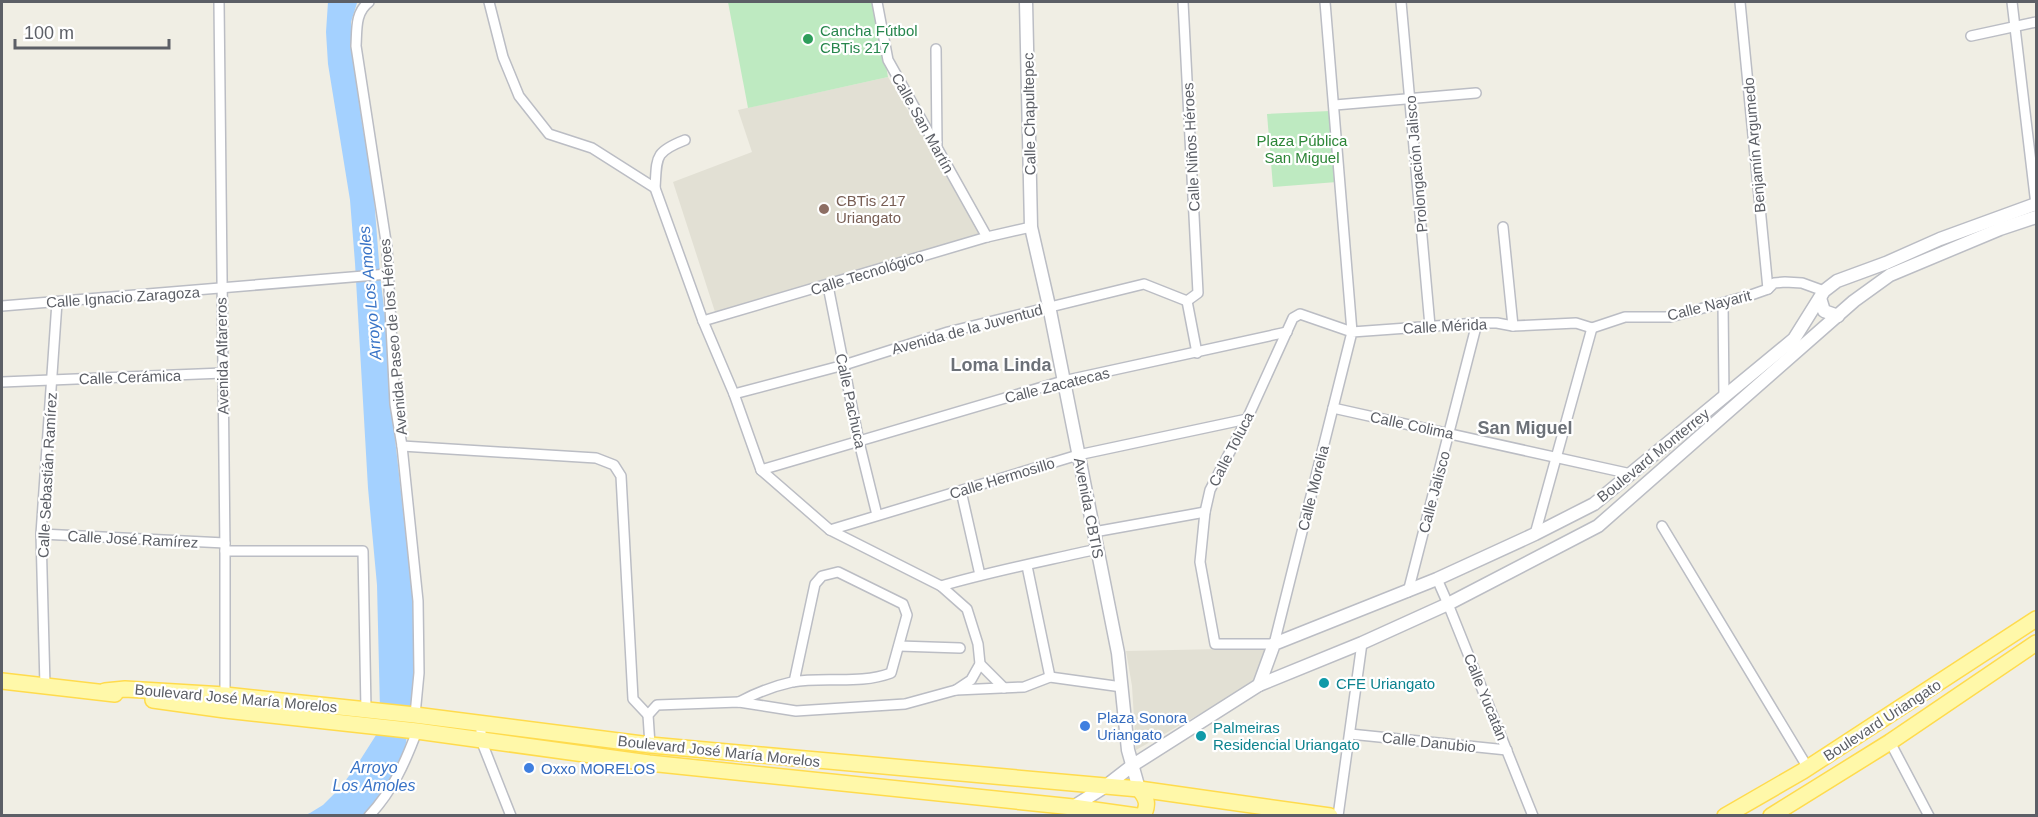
<svg xmlns="http://www.w3.org/2000/svg" width="2038" height="817" font-family="Helvetica,sans-serif">
<style>
.education{fill:#e2e0d4}
.green{fill:#beeac1}
.water{fill:#a4d1ff}
.lines{fill:none;stroke-linecap:round;stroke-linejoin:round}
.minor-casing{stroke:#bbbdc4;stroke-width:12}
.tertiary-casing{stroke:#bbbdc4;stroke-width:15}
.primary-casing{stroke:#ffdb4d;stroke-width:18}
.minor{stroke:#fff;stroke-width:9}
.tertiary{stroke:#fff;stroke-width:12}
.primary{stroke:#fff8a9;stroke-width:15}
.leisure-dot{fill:#2e9e5b;stroke:#fff;stroke-width:2}
.education-dot{fill:#8d6e63;stroke:#fff;stroke-width:2}
.culture-dot{fill:#0f9aa8;stroke:#fff;stroke-width:2}
.shop-dot{fill:#3f7fe0;stroke:#fff;stroke-width:2}
.labels{text-anchor:middle;dominant-baseline:central;stroke-width:4.5;stroke-linejoin:round;paint-order:stroke}
.leisure-label{font-size:15px;fill:#27864d;stroke:#fff;text-anchor:start}
.street-label{font-size:15px;fill:#5c5f66;stroke:#fff}
.park-label{font-size:15px;fill:#2c8537;stroke:#fff}
.education-label{font-size:15px;fill:#785e54;stroke:#fff;text-anchor:start}
.culture-label{font-size:15px;fill:#0d838f;stroke:#fff;text-anchor:start}
.shop-label{font-size:15px;fill:#366cbe;stroke:#fff;text-anchor:start}
.water-label{font-size:16px;font-style:italic;fill:#3873c6;stroke:#fff}
.quarter-label{font-size:18px;font-weight:bold;fill:#6c7178;stroke:#fff}
</style>
<rect width="100%" height="100%" fill="#f0eee4"/>
<!-- education -->
<g class="education">
<path d="M888,77L983,236L716,315L673,182L752,152L738,110Z"/>
<path d="M1267,648L1258,681L1136,750L1132,686L1126,651Z"/>
</g>
<!-- green -->
<g class="green">
<path d="M728,2H875L888,77L748,108Z"/>
<path d="M1330,111L1337,182L1273,187L1267,114Z"/>
</g>
<!-- water -->
<path class="water" d="M328,2H359L357,3L351,22L352,42L362,123L373,184L380,275L387,333L391,403L418,643L404,759L390,789L365,815L303,816L310,813L323,805L340,788L357,765L378,732L380,710L377,585L368,488L355,263L350,200L328,64L326,32Z"/>
<g class="lines">
<defs>
<g id="minor">
<path d="M219,2L225,551V698"/>
<path d="M369,2C355,12 357,30 356,46L387,248L395,404L402,446L418,601L419,673L415,715"/>
<path d="M489,2L503,57L519,96L549,134L592,148L655,188L703,321L734,394L761,470L830,530L941,586L967,609L978,644L980,664L971,680L956,690"/>
<path d="M877,2L888,60L987,237"/>
<path d="M1183,2L1198,293L1187,301"/>
<path d="M1325,2L1352,332L1274,644H1215L1200,562L1205,512L1210,490L1247,419L1293,318L1300,314L1352,332L1477,323H1497L1513,326L1576,323L1592,328"/>
<path d="M1401,2L1430,326"/>
<path d="M1740,2L1768,289"/>
<path d="M2012,2L2036,205"/>
<path d="M1971,36L2036,22"/>
<path d="M936,49L937,145"/>
<path d="M1335,105L1476,93"/>
<path d="M655,188C657,157 654,152 685,140"/>
<path d="M1503,227L1513,326"/>
<path d="M828,286L859,442L877,515"/>
<path d="M1187,301L1197,353"/>
<path d="M1723,303L1724,397"/>
<path d="M2,306L388,274"/>
<path d="M703,321L987,237L1031,227"/>
<path d="M1592,328L1625,317H1670L1751,295L1768,289L1774,283L1785,282L1802,283L1824,291"/>
<path d="M2,382L223,373"/>
<path d="M734,394L844,365L948,332L1144,284L1187,301"/>
<path d="M1333,408L1631,474"/>
<path d="M402,446L596,458L614,465L621,476L633,699L648,715"/>
<path d="M761,470L1063,381L1287,332"/>
<path d="M961,491L980,575"/>
<path d="M1662,526L1808,768"/>
<path d="M830,530L1078,455L1247,419"/>
<path d="M1094,532L1205,512"/>
<path d="M41,534L225,543"/>
<path d="M1535,534L1592,328"/>
<path d="M225,551H363L366,710"/>
<path d="M1027,566L1050,677"/>
<path d="M1437,579L1448,604L1533,816"/>
<path d="M941,586C992,571 1045,561 1097,549"/>
<path d="M1408,592L1477,323"/>
<path d="M899,646L960,648"/>
<path d="M980,664L1004,688"/>
<path d="M45,686L41,534L57,302"/>
<path d="M739,702C756,693 774,686 792,682C825,676 859,685 891,673L907,615L903,604L838,572L822,576L815,584L794,682"/>
<path d="M481,723V740L511,816"/>
<path d="M1350,734L1507,750"/>
<path d="M1890,742L1929,816"/>
<path d="M650,745L648,715L657,705L739,702L796,711L905,704L956,690L1024,687L1050,677L1122,687"/>
<path d="M369,816C393,790 405,763 417,731"/>
<path d="M1338,816L1362,643"/>
</g>
<g id="tertiary">
<path d="M1026,2L1031,227L1049,306L1118,653L1128,750L1139,789"/>
<path d="M1820,298L1824,311L1838,316"/>
<path d="M1259,685L1274,644L1437,579L1535,534L1594,504L1794,339L1824,291L1837,281L1886,263L1940,239L2036,204"/>
<path d="M1073,807L1106,786L1133,765L1259,685L1362,643L1448,604L1598,526L1854,301L1890,275L2000,229L2036,217"/>
</g>
<g id="primary">
<path d="M2,681L115,694"/>
<path d="M105,691L125,689L225,695L415,715L650,745L1139,789L1330,816"/>
<path d="M153,700L225,710L417,731L649,763L1073,807L1137,816"/>
<path d="M1139,789C1147,799 1149,804 1143,816"/>
<path d="M1725,816L1803,771L2036,619"/>
<path d="M1771,816L1890,742L2036,643"/>
</g>
</defs>
<!-- minor casing -->
<use href="#minor" class="minor-casing"/>
<!-- tertiary casing -->
<use href="#tertiary" class="tertiary-casing"/>
<!-- primary casing -->
<use href="#primary" class="primary-casing"/>
<!-- minor -->
<use href="#minor" class="minor"/>
<!-- tertiary -->
<use href="#tertiary" class="tertiary"/>
<!-- primary -->
<use href="#primary" class="primary"/>
</g>
<!-- markers -->
<circle class="leisure-dot" cx="808" cy="39" r="6"/>
<circle class="education-dot" cx="824" cy="209" r="6"/>
<g class="culture-dot">
<circle cx="1324" cy="683" r="6"/>
<circle cx="1201" cy="736" r="6"/>
</g>
<g class="shop-dot">
<circle cx="1085" cy="726" r="6"/>
<circle cx="529" cy="768" r="6"/>
</g>
<g class="labels">
<!-- leisure labels -->
<g class="leisure-label">
<text x="820" y="30">Cancha Fútbol<tspan x="820" dy="17">CBTis 217</tspan></text>
</g>
<!-- street labels -->
<g class="street-label">
<text transform="translate(1029 114) rotate(-91)">Calle Chapultepec</text>
<text transform="translate(923 123) rotate(61)">Calle San Martín</text>
<text transform="translate(1754 145) rotate(-95)">Benjamín Argumedo</text>
<text transform="translate(1191 147) rotate(-93)">Calle Niños Héroes</text>
<text transform="translate(1416 164) rotate(-95)">Prolongación Jalisco</text>
<text transform="translate(867 273) rotate(-17)">Calle Tecnológico</text>
<text transform="translate(123 297) rotate(-4)">Calle Ignacio Zaragoza</text>
<text transform="translate(1709 305) rotate(-14)">Calle Nayarit</text>
<text transform="translate(1445 326) rotate(-3)">Calle Mérida</text>
<text transform="translate(967 329) rotate(-15)">Avenida de la Juventud</text>
<text transform="translate(393 337) rotate(-95)">Avenida Paseo de los Héroes</text>
<text transform="translate(222 356) rotate(-91)">Avenida Alfareros</text>
<text transform="translate(130 377) rotate(-2)">Calle Cerámica</text>
<text transform="translate(1057 385) rotate(-14)">Calle Zacatecas</text>
<text transform="translate(851 401) rotate(78)">Calle Pachuca</text>
<text transform="translate(1412 425) rotate(12)">Calle Colima</text>
<text transform="translate(1231 449) rotate(-63)">Calle Toluca</text>
<text transform="translate(1653 455) rotate(-39)">Boulevard Monterrey</text>
<text transform="translate(47 475) rotate(-87)">Calle Sebastián Ramírez</text>
<text transform="translate(1002 478) rotate(-17)">Calle Hermosillo</text>
<text transform="translate(1313 488) rotate(-76)">Calle Morelia</text>
<text transform="translate(1434 492) rotate(-75)">Calle Jalisco</text>
<text transform="translate(1089 508) rotate(79)">Avenida CBTIS</text>
<text transform="translate(133 539) rotate(3)">Calle José Ramírez</text>
<text transform="translate(1486 697) rotate(68)">Calle Yucatán</text>
<text transform="translate(236 698) rotate(5)">Boulevard José María Morelos</text>
<text transform="translate(1882 720) rotate(-33)">Boulevard Uriangato</text>
<text transform="translate(1429 742) rotate(6)">Calle Danubio</text>
<text transform="translate(719 751) rotate(6)">Boulevard José María Morelos</text>
</g>
<!-- park labels -->
<g class="park-label">
<text x="1302" y="140">Plaza Pública<tspan x="1302" dy="17">San Miguel</tspan></text>
</g>
<!-- education labels -->
<g class="education-label">
<text x="836" y="200">CBTis 217<tspan x="836" dy="17">Uriangato</tspan></text>
</g>
<!-- culture labels -->
<g class="culture-label">
<text x="1336" y="683">CFE Uriangato</text>
<text x="1213" y="727">Palmeiras<tspan x="1213" dy="17">Residencial Uriangato</tspan></text>
</g>
<!-- shop labels -->
<g class="shop-label">
<text x="1097" y="717">Plaza Sonora<tspan x="1097" dy="17">Uriangato</tspan></text>
<text x="541" y="768">Oxxo MORELOS</text>
</g>
<!-- water labels -->
<g class="water-label">
<text transform="translate(370 293) rotate(-95)">Arroyo Los Amoles</text>
<text x="374" y="767">Arroyo<tspan x="374" dy="18">Los Amoles</tspan></text>
</g>
<!-- quarter labels -->
<g class="quarter-label">
<text x="1001" y="365">Loma Linda</text>
<text x="1525" y="428">San Miguel</text>
</g>
</g>
<!-- border -->
<rect width="2038" height="817" fill="none" stroke="#5c5f66" stroke-width="6"/>
<!-- scale -->
<path d="M15 39v9h154v-9" fill="none" stroke="#5c5f66" stroke-width="3"/>
<text x="24" y="39" font-size="18" fill="#5c5f66" stroke="#ffffff" stroke-width="4.5" paint-order="stroke">100 m</text>
</svg>
